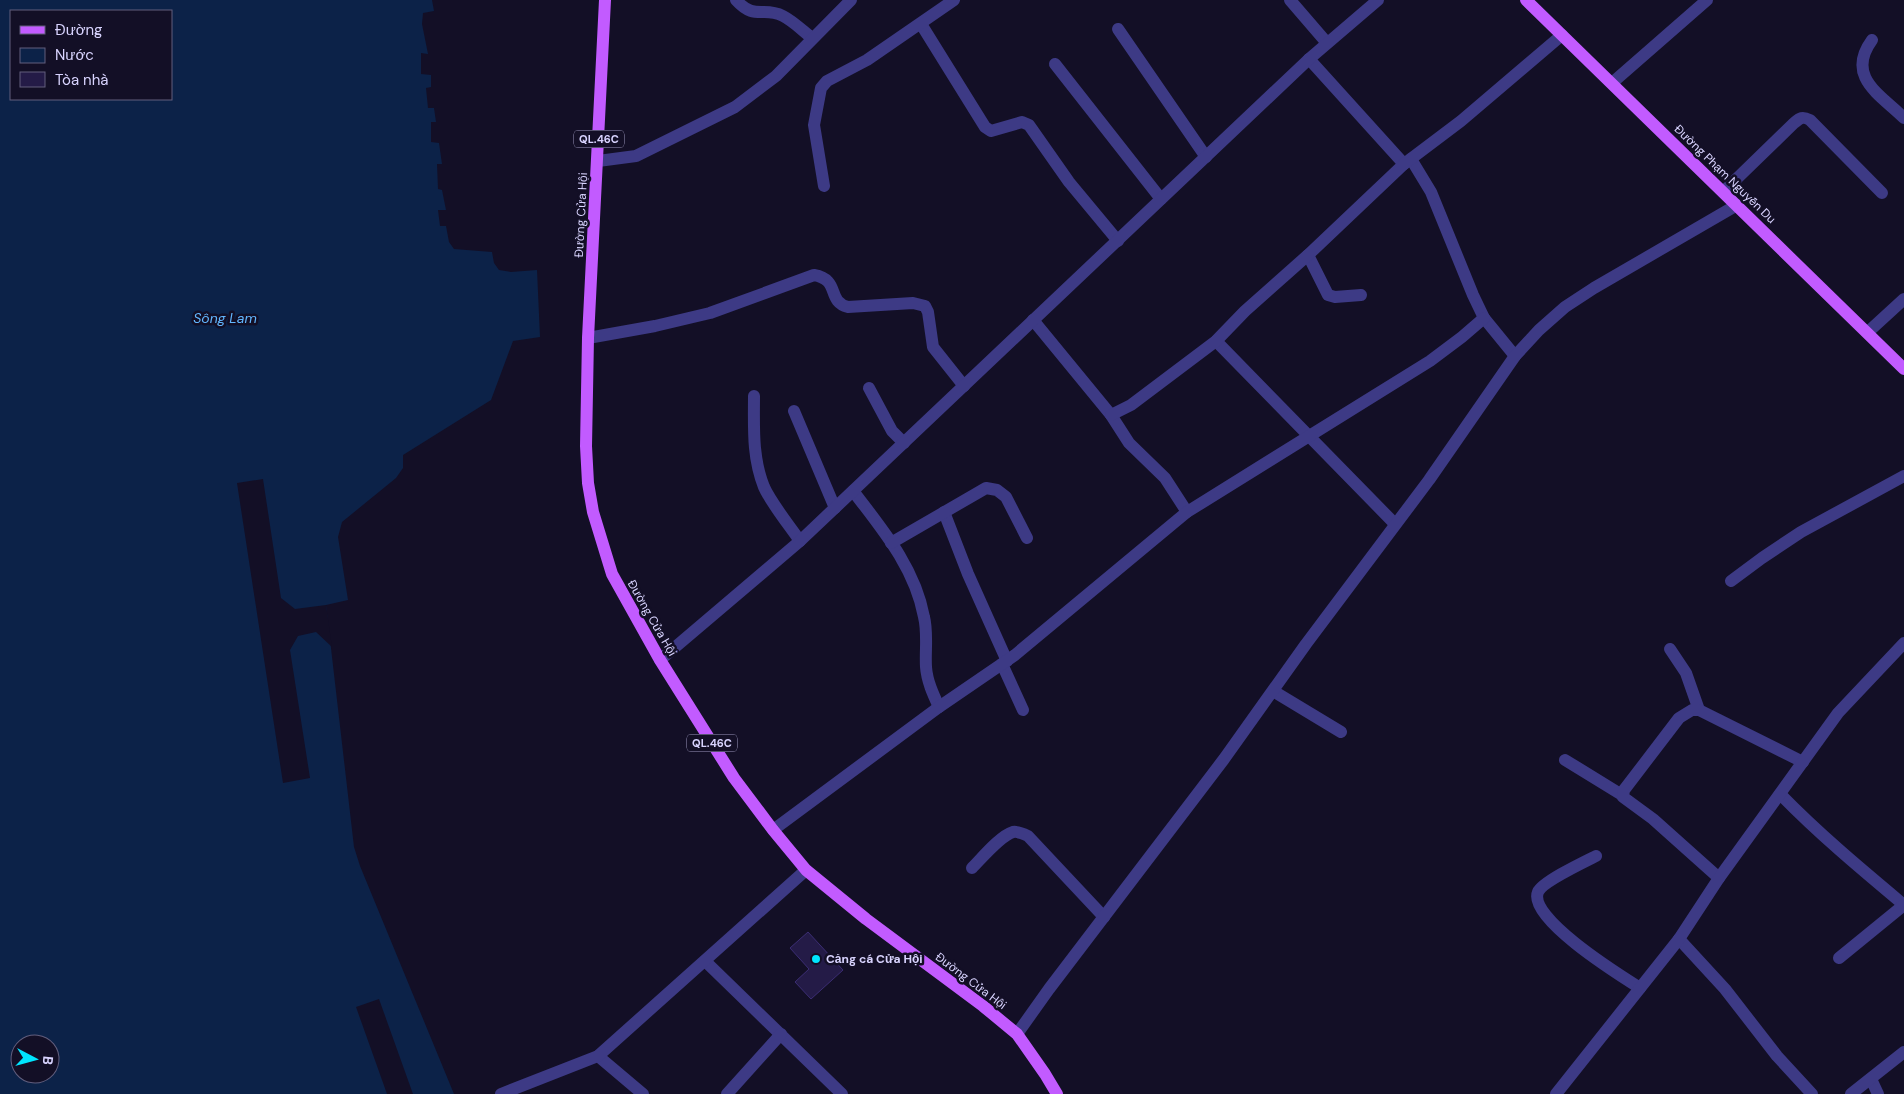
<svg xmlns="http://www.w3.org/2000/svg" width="1904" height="1094" font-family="'DM Sans',sans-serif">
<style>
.water{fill:#0c2248;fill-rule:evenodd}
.pier{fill:#130f26}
.building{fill:#241b47;stroke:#3b2d73}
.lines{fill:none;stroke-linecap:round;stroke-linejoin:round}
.minor{stroke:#3d3a85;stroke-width:12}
.major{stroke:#c25bff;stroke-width:12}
.poi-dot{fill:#00e5ff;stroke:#130f26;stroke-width:2}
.labels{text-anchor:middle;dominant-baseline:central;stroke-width:5;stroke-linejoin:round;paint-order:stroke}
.shield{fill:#130f26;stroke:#9e99be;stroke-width:1}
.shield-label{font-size:11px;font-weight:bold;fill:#d9d4ff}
.street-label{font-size:12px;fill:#d9d4ff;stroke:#130f26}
.poi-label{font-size:12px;font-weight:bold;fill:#d9d4ff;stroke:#130f26;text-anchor:start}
.water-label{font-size:14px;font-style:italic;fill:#62b6ff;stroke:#130f26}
</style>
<rect width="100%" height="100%" fill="#130f26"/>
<!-- water -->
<path class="water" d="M0,0H432L434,11L423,13L422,24L428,54L421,53V74L431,75V87L426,88L428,108H434L436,122H431V142L439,143L442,164H437L438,189L442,190L446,210H438L440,226H446L449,242L454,249L492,252L494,263L499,270L511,272L537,270L540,337L513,341L491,400L403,455V468L396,478L342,522L338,537L348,600L326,605L354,847L360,866L454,1094H0ZM11,11H171V99H11ZM20,1044H50V1074H20Z"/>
<!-- pier -->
<g class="pier">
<path d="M263,479L281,598L295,609L326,605L332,647L316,632L298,636L290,650L310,778L283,783L237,483Z"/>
<path d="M379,999L413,1094H387L356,1007Z"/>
</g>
<!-- building -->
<path class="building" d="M808,932L843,970L811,999L795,982L809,969L790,948Z"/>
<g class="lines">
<!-- minor -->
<g class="minor">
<path d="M736,0C755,21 763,6 783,16C793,21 803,31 812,38"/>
<path d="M1290,0L1327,43"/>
<path d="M921,24L985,127L991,131L1022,122L1029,125L1069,182L1118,241"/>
<path d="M1118,29L1206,157"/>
<path d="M1872,40C1845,77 1881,95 1904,118"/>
<path d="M1309,59L1404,164"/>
<path d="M1055,64L1161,199"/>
<path d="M1612,83L1707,0"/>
<path d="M1411,159L1431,192L1473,295L1484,318L1515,356"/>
<path d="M598,161L636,156L735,107L776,76L851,0"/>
<path d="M824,186L814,125L821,88L827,81L867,60L954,0"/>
<path d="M1723,192L1794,123C1800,118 1802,116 1810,120L1882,193"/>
<path d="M1308,255L1328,295L1335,297L1361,295"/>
<path d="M1033,320L1111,415L1129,443L1165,478L1187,512"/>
<path d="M1868,332L1904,299"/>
<path d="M588,338L655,326L710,313L814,275C841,280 826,301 848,307L913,303L925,306L928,312L933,347L964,386"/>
<path d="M1216,341L1395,524"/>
<path d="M869,388L892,431L904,443"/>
<path d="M754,396C754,427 752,457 764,487C771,503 789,525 800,541"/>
<path d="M794,411L835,508"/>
<path d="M1111,415L1131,405L1216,341L1245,311L1308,255L1404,164L1461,121L1562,35"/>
<path d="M853,491C883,530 915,568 924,617C928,633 925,651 926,667C927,681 933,694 939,707"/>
<path d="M944,512L968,574L1007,661"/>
<path d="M891,543L986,488L997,490L1006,497L1027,538"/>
<path d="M1731,581L1762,558L1801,532L1904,476"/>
<path d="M1670,649L1686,673L1699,710"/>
<path d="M660,660L800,541L1309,59L1378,0"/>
<path d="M1002,664L1023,710"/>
<path d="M1273,691L1341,732"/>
<path d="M1565,760L1622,795"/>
<path d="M1780,794C1819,834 1861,869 1904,905"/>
<path d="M773,830L939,707L1015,655L1187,512L1430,361L1462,337L1484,318"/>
<path d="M1596,856C1584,862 1542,882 1538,892C1527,918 1621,976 1640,988"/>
<path d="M972,868C982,858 1000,836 1013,832C1018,831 1024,834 1028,836L1104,917"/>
<path d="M1719,878L1653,819L1623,797L1624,790L1679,718L1692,710H1699L1803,762"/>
<path d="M1679,939L1725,989L1777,1056L1812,1094"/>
<path d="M1839,958L1904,905"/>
<path d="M705,961L842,1094"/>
<path d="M1017,1034L1049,989L1224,759L1306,644L1429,480L1515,356L1539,330L1565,307L1594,288L1737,205"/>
<path d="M598,1056L643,1094"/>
<path d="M1871,1079L1878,1094"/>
<path d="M501,1094L598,1056L806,870"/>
<path d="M727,1094L781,1034"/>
<path d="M1556,1094L1679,939L1719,878L1838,713L1904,643"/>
<path d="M1851,1094L1904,1052"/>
</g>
<!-- major -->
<g class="major">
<path d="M605,0L588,338L586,446L588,483L593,512L612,574L660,660L734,778L773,830L806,870L866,919L983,1006L1017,1034L1045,1074L1057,1094"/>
<path d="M1526,0L1904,369"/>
</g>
</g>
<!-- markers -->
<circle class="poi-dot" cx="816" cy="959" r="5"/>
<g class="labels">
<!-- shield labels -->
<g class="shield">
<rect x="574" y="130.5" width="50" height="17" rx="4"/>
<rect x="687" y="734.5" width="50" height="17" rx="4"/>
</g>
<g class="shield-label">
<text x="599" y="139">QL.46C</text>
<text x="712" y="743">QL.46C</text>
</g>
<!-- street labels -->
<g class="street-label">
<text transform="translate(1725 174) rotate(44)">Đường Phạm Nguyễn Du</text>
<text transform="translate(581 215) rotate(-87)">Đường Cửa Hội</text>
<text transform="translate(652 618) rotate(60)">Đường Cửa Hội</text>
<text transform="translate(971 981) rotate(37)">Đường Cửa Hội</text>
</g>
<!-- poi labels -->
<g class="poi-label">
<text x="826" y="959">Cảng cá Cửa Hội</text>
</g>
<!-- water labels -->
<g class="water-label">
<text x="225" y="318">Sông Lam</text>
</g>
</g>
<!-- legend -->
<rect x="10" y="10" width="162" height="90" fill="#130f26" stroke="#625e7d"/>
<rect x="20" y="26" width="25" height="8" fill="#c25bff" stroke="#625e7d"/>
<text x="55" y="35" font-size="15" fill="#d9d4ff">Đường</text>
<rect x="20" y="48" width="25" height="15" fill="#0c2248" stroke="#625e7d"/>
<text x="55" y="60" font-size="15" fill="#d9d4ff">Nước</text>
<rect x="20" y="72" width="25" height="15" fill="#241b47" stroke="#625e7d"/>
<text x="55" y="85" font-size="15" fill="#d9d4ff">Tòa nhà</text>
<!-- north arrow -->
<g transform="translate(35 1059) rotate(96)"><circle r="24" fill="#130f26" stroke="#625e7d"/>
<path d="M0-4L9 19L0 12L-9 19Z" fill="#00e5ff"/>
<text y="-8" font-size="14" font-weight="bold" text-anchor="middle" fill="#d9d4ff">B</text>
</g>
</svg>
